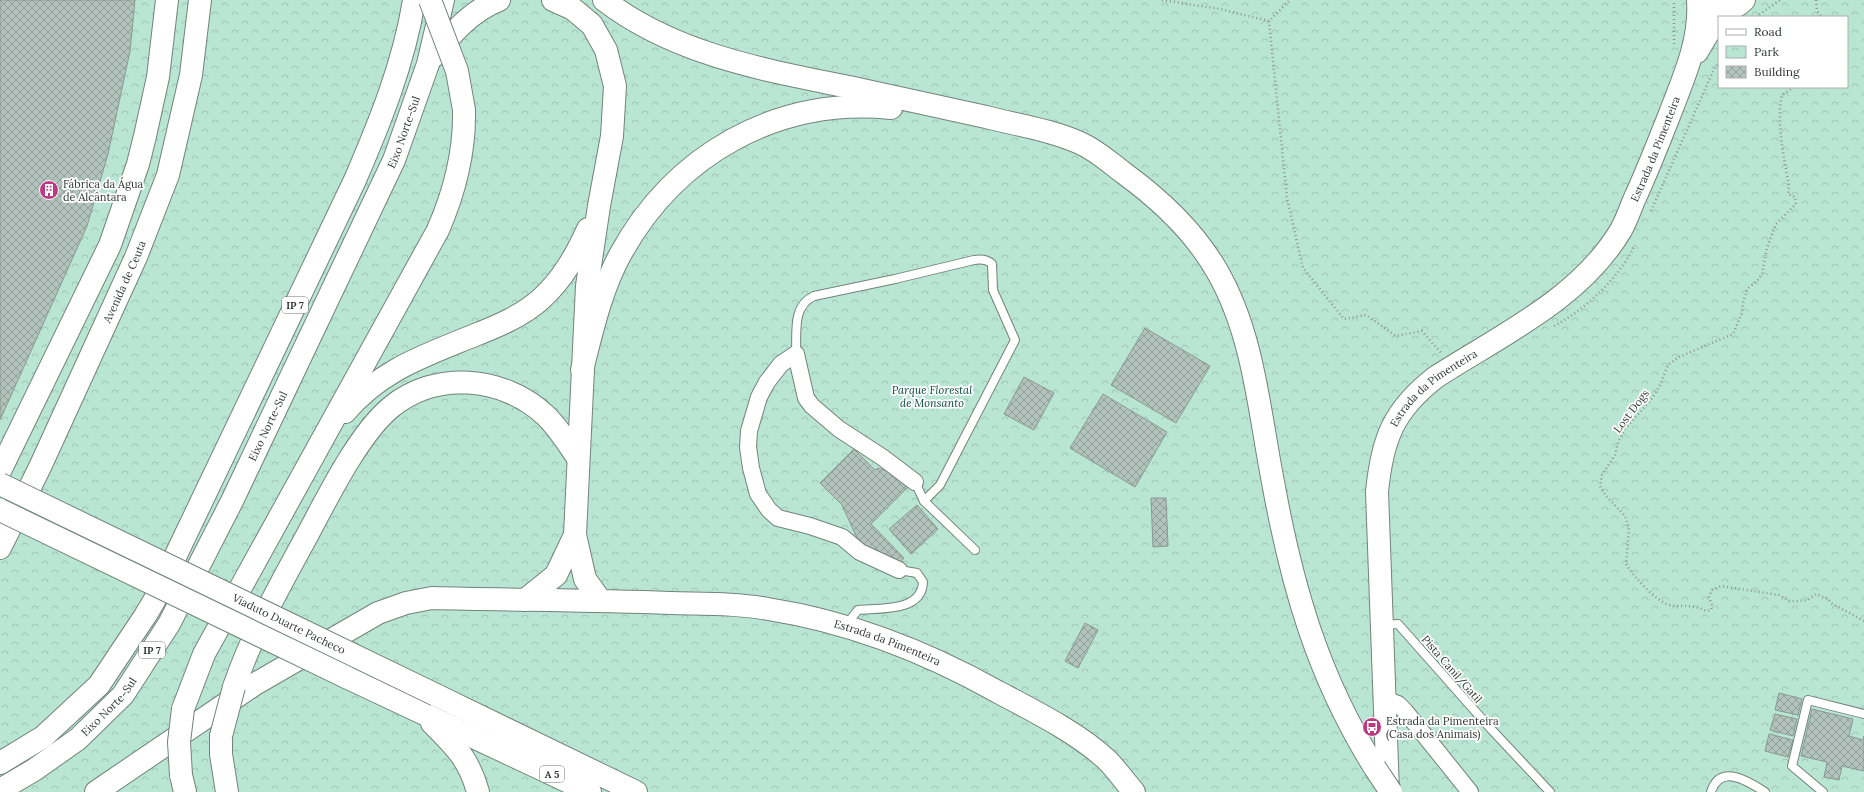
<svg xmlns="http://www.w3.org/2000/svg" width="1864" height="792" font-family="Lora,serif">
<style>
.park{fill:url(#park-crowns);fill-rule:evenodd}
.building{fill:url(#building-cross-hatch);stroke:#889992}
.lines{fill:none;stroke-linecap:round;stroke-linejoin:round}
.lane-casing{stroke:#72837c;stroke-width:10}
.street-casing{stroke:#72837c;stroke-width:18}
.secondary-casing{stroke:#72837c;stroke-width:24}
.highway-casing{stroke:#72837c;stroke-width:24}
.path{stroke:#8a9792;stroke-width:2.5;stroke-dasharray:1 3;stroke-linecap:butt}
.lane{stroke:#fff;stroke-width:8}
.street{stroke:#fff;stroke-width:16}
.secondary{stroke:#fff;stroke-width:22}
.highway{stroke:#fff;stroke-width:22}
.highway-bridge-casing{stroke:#72837c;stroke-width:24;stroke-linecap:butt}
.highway-bridge{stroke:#fff;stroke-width:22}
.labels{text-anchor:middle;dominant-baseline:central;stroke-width:3.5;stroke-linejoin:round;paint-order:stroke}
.shield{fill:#fff;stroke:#6e7472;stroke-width:1}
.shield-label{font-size:10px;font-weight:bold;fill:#303835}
.street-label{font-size:11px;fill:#303835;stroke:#fff}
.poi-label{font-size:11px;fill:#303835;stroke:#fff;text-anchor:start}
.park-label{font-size:11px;font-style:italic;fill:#074a3a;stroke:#fff}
</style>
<defs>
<pattern id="park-crowns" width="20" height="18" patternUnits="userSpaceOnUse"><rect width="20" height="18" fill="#b9e5d5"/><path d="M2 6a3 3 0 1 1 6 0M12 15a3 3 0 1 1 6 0" fill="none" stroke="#9fc5b7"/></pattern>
<pattern id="building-cross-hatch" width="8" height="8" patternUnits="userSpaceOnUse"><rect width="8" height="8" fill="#b2c3bd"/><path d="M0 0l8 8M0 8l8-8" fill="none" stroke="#919f9a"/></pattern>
</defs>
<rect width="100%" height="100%" fill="#e5f7f0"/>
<!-- park -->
<path class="park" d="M0,0H1864V792H0ZM1719,17H1847V87H1719Z"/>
<!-- building -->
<g class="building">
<path d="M0,0H135L130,51L108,154L87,226L0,420Z"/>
<path d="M1145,328L1210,366L1176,423L1111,385Z"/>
<path d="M1024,377L1054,393L1034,430L1004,414Z"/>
<path d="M1103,394L1167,432L1135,487L1070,448Z"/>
<path d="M854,449L875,470L878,468L892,473L909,486L871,524L904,558L898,565L862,549L842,505L820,483Z"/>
<path d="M1151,498H1166L1168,546L1153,547Z"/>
<path d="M917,505L938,529L911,554L889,529Z"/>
<path d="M1085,623L1098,630L1078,668L1065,661Z"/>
<path d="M1779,693L1802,699L1798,715L1775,710Z"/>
<path d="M1812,709L1853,719L1849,736L1863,740L1864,736V771L1842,766L1839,780L1824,777L1827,762L1801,756Z"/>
<path d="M1775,714L1797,719L1793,736L1770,730Z"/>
<path d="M1769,734L1793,740L1788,757L1765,751Z"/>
</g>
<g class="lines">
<defs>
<g id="lane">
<path d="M796,354C797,332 792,306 814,296L895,279L974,260C981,259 987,259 992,264L993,290L1015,340L940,485L924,501"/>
<path d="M915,482L924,501L975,550"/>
<path d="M846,625L858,610C880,608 922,612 923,582L917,573L899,570"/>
<path d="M1384,625L1398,624L1491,729L1550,792"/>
<path d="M1711,792C1720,763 1748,781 1765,792"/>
<path d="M1823,792L1792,766L1808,700L1864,714"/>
</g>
<g id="street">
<path d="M899,570L860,552L842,537L810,526L778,518L769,510L758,494L751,468L748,447L749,431L759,397L767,382L781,364L796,354L806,398L812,406L839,429L882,457L915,482"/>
<path d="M1384,699L1398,704L1405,711L1470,792"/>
</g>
<g id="secondary">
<path d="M1703,0C1714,12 1733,12 1744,0"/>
<path d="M1697,52L1707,35L1719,20"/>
<path id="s1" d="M96,792L255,684L378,613L406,603L432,598C511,600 591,600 670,603C703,604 736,603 768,609C851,622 925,651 998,692C1034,711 1078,733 1107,760C1117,770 1125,782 1134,792"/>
<path id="s2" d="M1388,792L1377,492C1382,440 1393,410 1436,377C1501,335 1580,299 1621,230C1626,221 1630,210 1634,200C1647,172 1658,144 1669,116C1683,79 1701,41 1698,0"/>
</g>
<g id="highway">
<path d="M553,0L573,9L592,25L606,50L615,86L612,136L599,206L587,286L575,535L585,579L600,600"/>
<path d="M604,0C674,54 764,70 849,87C895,97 941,107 986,117C1017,125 1051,130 1080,143C1098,151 1110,163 1125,174C1162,201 1194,231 1217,271C1254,335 1259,411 1273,482C1292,587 1318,677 1375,768"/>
<path d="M434,56C452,33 471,11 499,0"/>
<path d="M582,370C592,331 601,290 620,255C675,154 777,97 891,108"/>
<path d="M345,412C382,369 424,356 475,335C498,326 522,316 541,299C563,279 576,255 588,229"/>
<path d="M0,471L110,245L138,164L145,136L158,77L167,0"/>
<path id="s3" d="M0,548L40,467L136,257L168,175L191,75L200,0"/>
<path d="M525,600L556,575L575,535"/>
<path d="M346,677L590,792"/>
<path d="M234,687C251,637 278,589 303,543C325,503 356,437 390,408C435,370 503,376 545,415C558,427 568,444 578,458"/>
<path d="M436,695L636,792"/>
<path d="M183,709L204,654L438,230C455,191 465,153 464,110"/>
<path d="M432,723C455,746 469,759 478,792"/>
<path d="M221,736V754L227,792"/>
<path d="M0,763L43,737L99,685L145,616L154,601L355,180C380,122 404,63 414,0"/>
<path d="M181,775L185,792"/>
<path id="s4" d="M0,790L34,770L78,739L123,695L169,624L232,501L394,160L428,64L443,0"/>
</g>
</defs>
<!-- lane casing -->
<use href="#lane" class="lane-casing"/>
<!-- street casing -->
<use href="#street" class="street-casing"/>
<!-- secondary casing -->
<use href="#secondary" class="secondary-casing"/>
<!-- highway casing -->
<use href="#highway" class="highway-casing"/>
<!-- path -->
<g class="path">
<path d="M1162,0L1220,9L1269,21L1290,0"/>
<path d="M1816,0L1817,11L1822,17"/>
<path d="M1756,17L1780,0"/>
<path d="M1269,21L1287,198L1303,268L1344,319L1366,315L1396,336L1422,331L1442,354"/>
<path d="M1674,44V0"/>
<path d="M1794,87L1782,95C1776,119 1784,160 1789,185L1788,194L1795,197L1796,204L1776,224L1767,248L1762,274L1757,281L1747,289L1743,303L1742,313L1733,334L1679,357L1668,365L1660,385L1651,400L1625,429L1618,442L1615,455L1602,475L1600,486L1606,496L1625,516L1629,528L1626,564C1633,576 1656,601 1669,605C1683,608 1692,603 1706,611L1711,610L1712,605L1709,597L1712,590L1721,586L1779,595L1789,601H1797L1808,600L1816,594L1828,599L1831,603L1864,621"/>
<path d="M1651,211L1714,69L1719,63"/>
<path d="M1554,326C1586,309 1619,278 1635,245"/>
</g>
<!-- lane -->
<use href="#lane" class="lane"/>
<!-- street -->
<use href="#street" class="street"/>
<!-- secondary -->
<use href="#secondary" class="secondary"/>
<!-- highway -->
<use href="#highway" class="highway"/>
<defs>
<g id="highway-bridge">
<path d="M430,0L457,71L464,110"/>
<path id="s5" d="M0,484L436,695"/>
<path d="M0,510L346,677"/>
<path d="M221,736L234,687"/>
<path d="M1375,768L1391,792"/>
<path d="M181,775L179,742L183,709"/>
</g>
</defs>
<!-- highway-bridge casing -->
<use href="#highway-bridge" class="highway-bridge-casing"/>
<!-- highway-bridge -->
<use href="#highway-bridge" class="highway-bridge"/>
</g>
<!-- icons -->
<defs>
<symbol id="building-disc" viewBox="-11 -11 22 22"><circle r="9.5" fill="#bc3a82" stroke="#fff"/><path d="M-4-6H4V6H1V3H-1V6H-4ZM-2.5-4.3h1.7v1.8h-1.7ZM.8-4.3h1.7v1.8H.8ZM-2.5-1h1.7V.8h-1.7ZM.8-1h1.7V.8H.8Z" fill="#fff"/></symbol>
<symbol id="bus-disc" viewBox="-11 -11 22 22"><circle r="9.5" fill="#bc3a82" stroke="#fff"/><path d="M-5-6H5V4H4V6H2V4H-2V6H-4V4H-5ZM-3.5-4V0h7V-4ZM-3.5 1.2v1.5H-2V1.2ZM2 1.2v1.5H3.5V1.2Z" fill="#fff"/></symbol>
</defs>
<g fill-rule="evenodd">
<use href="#building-disc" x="38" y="179" width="22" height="22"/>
<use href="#bus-disc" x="1361" y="716" width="22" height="22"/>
</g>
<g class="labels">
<!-- shield labels -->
<g class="shield">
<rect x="282" y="297" width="26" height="16" rx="3"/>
<rect x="139" y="642" width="26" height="16" rx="3"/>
<rect x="540" y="766" width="24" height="16" rx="3"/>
</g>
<g class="shield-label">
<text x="295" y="305">IP 7</text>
<text x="152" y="650">IP 7</text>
<text x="552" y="774">A 5</text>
</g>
<!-- street labels -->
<g class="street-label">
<text stroke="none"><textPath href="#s4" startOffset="786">Eixo Norte-Sul</textPath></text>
<text stroke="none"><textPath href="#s2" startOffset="761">Estrada da Pimenteira</textPath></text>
<text stroke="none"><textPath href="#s3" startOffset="294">Avenida de Ceuta</textPath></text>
<text stroke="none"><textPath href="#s2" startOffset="425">Estrada da Pimenteira</textPath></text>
<text transform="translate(1631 411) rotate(-53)">Lost Dogs</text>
<text stroke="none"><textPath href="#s4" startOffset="462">Eixo Norte-Sul</textPath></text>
<text stroke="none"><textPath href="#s5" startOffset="321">Viaduto Duarte Pacheco</textPath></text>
<text stroke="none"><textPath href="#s1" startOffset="851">Estrada da Pimenteira</textPath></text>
<text transform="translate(1452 669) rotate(49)">Pista Canil/Gatil</text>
<text stroke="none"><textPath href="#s4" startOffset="138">Eixo Norte-Sul</textPath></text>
</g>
<!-- poi labels -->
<g class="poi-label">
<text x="63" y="184">Fábrica da Água<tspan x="63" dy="13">de Alcântara</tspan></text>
<text x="1386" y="721">Estrada da Pimenteira<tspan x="1386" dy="13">(Casa dos Animais)</tspan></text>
</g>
<!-- park labels -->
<g class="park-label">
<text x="932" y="390">Parque Florestal<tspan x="932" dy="13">de Monsanto</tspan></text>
</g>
</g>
<!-- legend -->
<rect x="1718" y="16" width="130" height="72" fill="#ffffff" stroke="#acafae"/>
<rect x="1726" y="29" width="20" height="6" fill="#ffffff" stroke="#acafae"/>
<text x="1754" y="36" font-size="12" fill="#303835">Road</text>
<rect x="1726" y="46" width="20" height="12" fill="url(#park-crowns)" stroke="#acafae"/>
<text x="1754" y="56" font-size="12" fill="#303835">Park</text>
<rect x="1726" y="66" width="20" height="12" fill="url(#building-cross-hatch)" stroke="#acafae"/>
<text x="1754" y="76" font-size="12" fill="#303835">Building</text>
</svg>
